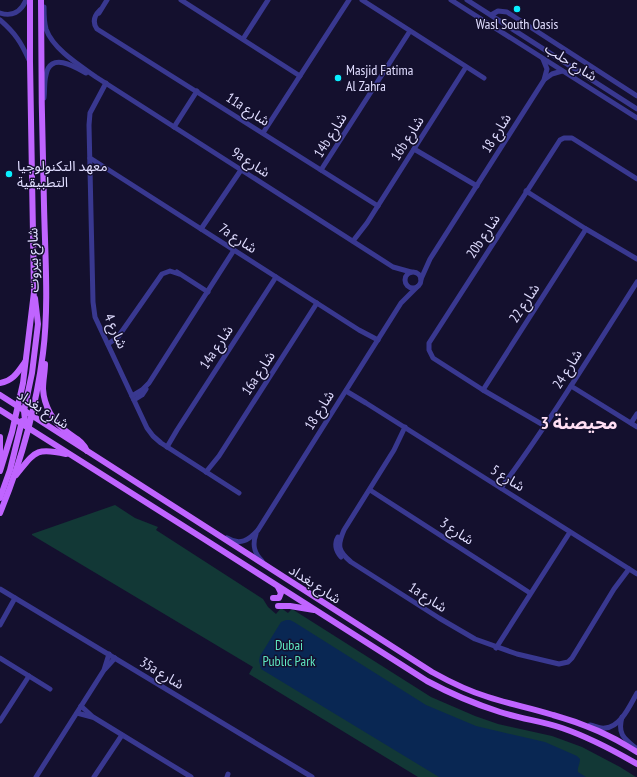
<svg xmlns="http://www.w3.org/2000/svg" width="637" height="777" font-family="'PT Sans Narrow','Noto Sans Arabic',sans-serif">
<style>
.green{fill:#123836}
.water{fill:#092753}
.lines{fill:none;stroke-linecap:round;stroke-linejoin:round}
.minor{stroke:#393890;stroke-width:5}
.major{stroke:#c064ff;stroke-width:6}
.poi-dot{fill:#09efff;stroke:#14102e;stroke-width:1.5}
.labels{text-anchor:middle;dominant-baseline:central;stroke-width:3;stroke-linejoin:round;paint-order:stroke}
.poi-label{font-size:14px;fill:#e0ddff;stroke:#14102e;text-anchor:start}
.street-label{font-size:14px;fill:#e0ddff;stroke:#14102e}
.park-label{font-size:14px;fill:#5fe8c2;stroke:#14102e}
.district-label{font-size:18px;font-weight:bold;fill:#ffdff4;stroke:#14102e}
</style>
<rect width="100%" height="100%" fill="#14102e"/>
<!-- green -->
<path class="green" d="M115,505L135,518L158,527L156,530L263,599L268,607L276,614L281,608L288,613L292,609L431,697L475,716L498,724L552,736L582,747L620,767L636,777H418L249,674L253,667L32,535V534Z"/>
<!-- water -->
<path class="water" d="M286,620H290L294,622L426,705L476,726L545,742L577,756L580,759C580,764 577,768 578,772L586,777H439L261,669L259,661L260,656L281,622Z"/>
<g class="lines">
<!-- minor -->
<g class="minor">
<path d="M181,0L300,76"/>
<path d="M362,0L484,78"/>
<path d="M451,0L637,118"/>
<path d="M467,0L637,109"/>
<path d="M44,7C44,15 44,22 46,29C53,49 79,65 96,77L393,267L411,272"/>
<path d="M100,10C94,16 92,22 97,29L378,206"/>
<path d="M0,13C12,17 21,12 26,0"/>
<path d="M99,13L107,0"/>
<path d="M491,15L498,11L507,12L637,96"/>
<path d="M0,20C15,33 21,42 29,60"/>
<path d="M243,39L268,0"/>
<path d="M545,79L552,74L562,71"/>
<path d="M106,83L90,113L89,125L93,302L95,317L147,428L153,436L161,443L239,493"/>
<path d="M44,98C45,90 44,82 46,75C50,52 74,66 86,73"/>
<path d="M174,127L197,91"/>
<path d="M263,133L349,0"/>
<path d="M414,149L477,186"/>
<path d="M90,158L359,330L378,340"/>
<path d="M321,170L410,31"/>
<path d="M526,191L586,229L637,259"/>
<path d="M201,229L241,170"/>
<path d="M353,241L367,223L466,67"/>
<path d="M177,272L208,292"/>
<circle cx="413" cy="280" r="8"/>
<path d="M421,279L430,259L544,80L547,69L543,59"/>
<path d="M108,344L118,337L162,274L170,271L179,274"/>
<path d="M571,386L637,427"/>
<path d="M483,390L586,229"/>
<path d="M346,391L366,403L637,574"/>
<path d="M132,396L142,390L149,383L234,250"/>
<path d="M134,400L142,395L146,389"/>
<path d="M631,423L637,414"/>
<path d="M545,426L483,390L433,358L429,350V343L560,140L564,138H572L637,179"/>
<path d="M405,427L394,450L344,530C337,546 338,551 351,562L439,618L475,639L517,654L559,664L568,662L572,658L614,589L629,569"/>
<path d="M167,447L177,430L276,277"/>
<path d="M206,472L219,456L317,303"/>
<path d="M501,488C550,422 593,351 637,282"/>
<path d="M370,490L530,593"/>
<path d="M256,534C252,545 254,553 262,561"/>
<path d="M338,537C334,544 336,551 341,557"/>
<path d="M227,538C240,546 249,540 258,530L401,303L417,287"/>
<path d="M0,589L312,777"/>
<path d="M0,625L15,598"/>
<path d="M496,648L570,532"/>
<path d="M0,658L50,689"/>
<path d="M105,669L115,658"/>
<path d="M81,706L93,717L191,777"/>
<path d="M77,713L92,717"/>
<path d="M622,717C617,735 625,739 637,749"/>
<path d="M0,721L29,676"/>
<path d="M590,725C595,726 600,729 605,728C621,727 630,705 637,693"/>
<path d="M36,777L104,670L109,654"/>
<path d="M94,777L122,735"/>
<path d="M227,777L228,774"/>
</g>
<!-- major -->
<g class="major">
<path d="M45,364C45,372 43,380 43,389C44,406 53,422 67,432C75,438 83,441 87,451"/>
<path d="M0,383C13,381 18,372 25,362"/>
<path d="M0,395L432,672C450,682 468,691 488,697C509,704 531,708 553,715C582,723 611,735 637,752"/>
<path d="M0,410L204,539L427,681C451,694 475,704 500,712C521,719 542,721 562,728C588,737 613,750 637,764"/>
<path d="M29,428L25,420L24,411L32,373L38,324L35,298"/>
<path d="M0,437V462"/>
<path d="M0,471L12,432L23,383L34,292L30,62V0"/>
<path d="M16,475C35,452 35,447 66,454"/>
<path d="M0,498L10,470L22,421"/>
<path d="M0,513C21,462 36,408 43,353C49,305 45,255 44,205C42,137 41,69 41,0"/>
<path d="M273,598H279L281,593L278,587"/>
<path d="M278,606H290L314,610"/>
</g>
</g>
<!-- markers -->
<g class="poi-dot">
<circle cx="517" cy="9" r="4"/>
<circle cx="338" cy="78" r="4"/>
<circle cx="9" cy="174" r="4"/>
</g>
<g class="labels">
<!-- poi labels -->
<g class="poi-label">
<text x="517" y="24" text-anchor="middle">Wasl South Oasis</text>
<text x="346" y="70">Masjid Fatima<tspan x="346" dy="16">Al Zahra</tspan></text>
<text x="17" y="166">معهد التكنولوجيا<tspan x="17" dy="16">التطبيقية</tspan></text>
</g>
<!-- street labels -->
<g class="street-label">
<text transform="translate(571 62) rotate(32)">شارع حلب</text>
<text transform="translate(248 109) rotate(33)">11a شارع</text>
<text transform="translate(496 133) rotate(-58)">شارع 18</text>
<text transform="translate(330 135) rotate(-58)">14b شارع</text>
<text transform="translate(407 138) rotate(-58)">16b شارع</text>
<text transform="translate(251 162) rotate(33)">9a شارع</text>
<text transform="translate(483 236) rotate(-57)">20b شارع</text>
<text transform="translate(238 238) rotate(33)">7a شارع</text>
<text transform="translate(33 260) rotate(-91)">شارع بيروت</text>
<text transform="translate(524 303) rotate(-57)">شارع 22</text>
<text transform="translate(116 331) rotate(66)">شارع 4</text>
<text transform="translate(216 347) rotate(-57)">14a شارع</text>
<text transform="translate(567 369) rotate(-58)">شارع 24</text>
<text transform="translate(258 373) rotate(-57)">16a شارع</text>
<text transform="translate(43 409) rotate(33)">شارع بغداد</text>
<text transform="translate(319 410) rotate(-58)">شارع 18</text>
<text transform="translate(508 478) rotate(32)">شارع 5</text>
<text transform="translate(457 531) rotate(33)">شارع 3</text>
<text transform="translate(315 584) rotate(33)">شارع بغداد</text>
<text transform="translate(428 597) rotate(33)">1a شارع</text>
<text transform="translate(162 673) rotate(31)">35a شارع</text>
</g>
<!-- park labels -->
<g class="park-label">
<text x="289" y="645">Dubai<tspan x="289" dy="16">Public Park</tspan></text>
</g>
<!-- district labels -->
<g class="district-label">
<text x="579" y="422">محيصنة 3</text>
</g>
</g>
</svg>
